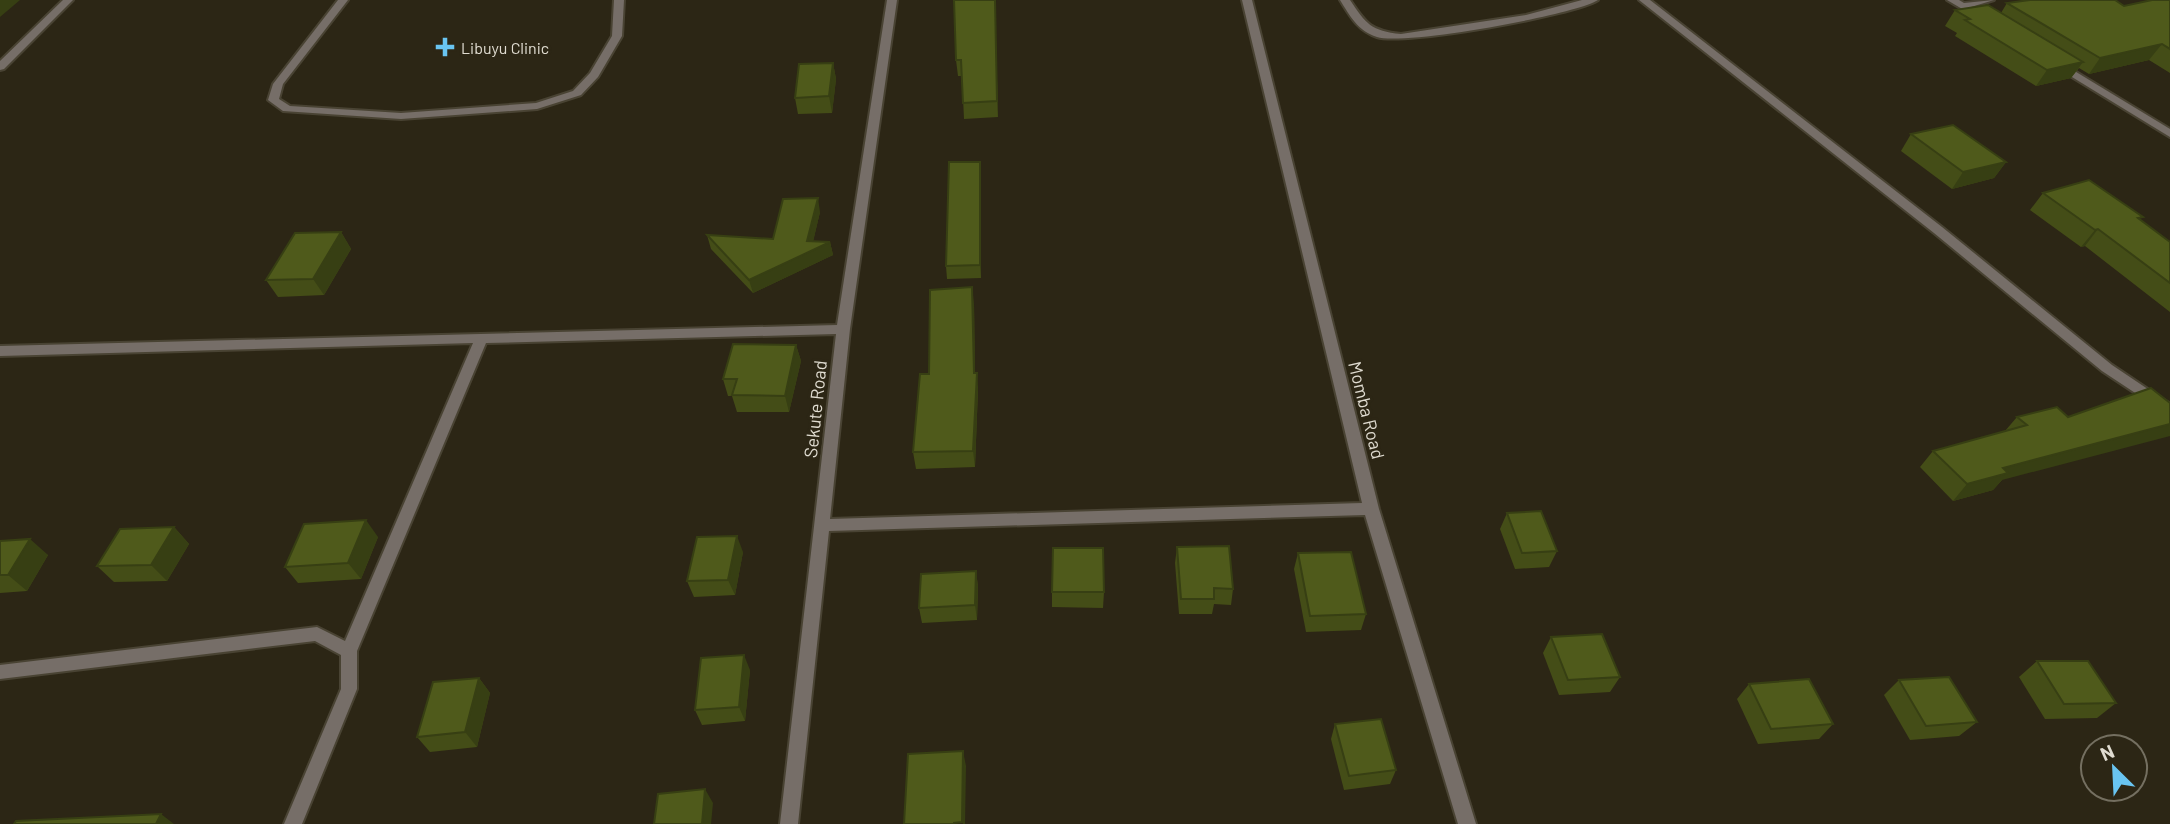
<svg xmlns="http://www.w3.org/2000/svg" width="2170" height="824" font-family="Barlow,sans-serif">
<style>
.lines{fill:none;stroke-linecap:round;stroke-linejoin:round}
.lane-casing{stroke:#494333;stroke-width:4}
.street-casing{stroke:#494333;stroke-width:4}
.lane{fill:#766e68;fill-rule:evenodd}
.street{fill:#766e68;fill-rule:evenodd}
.wall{fill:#444d17}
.shaded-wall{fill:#373f13}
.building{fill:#4f5a1b;stroke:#373f13;stroke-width:2}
.poi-dot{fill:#69c4f1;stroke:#2c2615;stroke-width:2.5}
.labels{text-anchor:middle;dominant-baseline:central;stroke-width:6;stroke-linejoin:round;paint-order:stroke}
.far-poi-label{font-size:16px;fill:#e0dcd1;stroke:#2c2615;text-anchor:start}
.street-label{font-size:18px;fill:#e0dcd1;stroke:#2c2615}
</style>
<rect width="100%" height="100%" fill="#2c2615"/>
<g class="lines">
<defs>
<path id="lane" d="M338,0H348L283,84L279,99L290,106L401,113L536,103L573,91L590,73L612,36L614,0H624L622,36L598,77L581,95L537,109L401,119L283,111L268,100L273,84Z"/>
<g id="street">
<path d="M63,0H73L4,69L0,70V61Z"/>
<path d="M887,0H897L850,329L830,519L1362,503L1242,0H1252L1379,509L1476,824H1458L1365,515L829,531L798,824H780L836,334L486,343L357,651V689L302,824H284L341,689V655L315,641L0,679V665L317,627L345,641L473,343L0,356V346L837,325Z"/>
<path d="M1340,0H1350C1366,24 1371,31 1401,34L1526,15L1582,0H1598C1575,15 1403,46 1377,37C1358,31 1350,16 1340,0Z"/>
<path d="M1639,0H1650L1942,227L2112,365L2170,404V416L2102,371L1934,233Z"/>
<path d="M1947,0H1959L1964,3L1994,0L1971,7L1984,15V19L1981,20Z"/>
<path d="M2058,61L2170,129V137L2054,66V62Z"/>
</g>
</defs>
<!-- lane casing -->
<use href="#lane" class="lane-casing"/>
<!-- street casing -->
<use href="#street" class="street-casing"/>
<!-- lane -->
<use href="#lane" class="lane"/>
<!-- street -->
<use href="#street" class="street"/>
</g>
<!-- wall -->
<g class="wall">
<path d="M954,0H995L998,117L964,119L962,76H958L956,60Z"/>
<path d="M2170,0V73L2149,60L2089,74L2079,68L2071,78L2036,86L1955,36L1957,33L1945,26L1955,10L2001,13L2007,3L2124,6Z"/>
<path d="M833,63L836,79L832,113L798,114L795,98Z"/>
<path d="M1911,134L2006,162L1994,178L1952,189L1901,151Z"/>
<path d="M981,175V278L947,279L946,266Z"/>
<path d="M2043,193L2140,220L2170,242V312L2085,246L2081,247L2030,210Z"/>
<path d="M820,212L813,241L830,242L833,255L753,293L711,249L707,235L773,239Z"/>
<path d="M341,232L351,249L324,295L278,297L266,280Z"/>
<path d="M974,304L975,373L978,389L975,467L916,469L913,452L929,374Z"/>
<path d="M796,345L801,361L789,412H737L732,396H728L723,379Z"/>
<path d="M2057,407L2002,480L1993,490L1953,501L1920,467L1933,451L2005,431L2017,417Z"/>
<path d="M1507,513L1557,551L1549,567L1515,569L1500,529Z"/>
<path d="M174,527L189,544L167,581L114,582L97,566Z"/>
<path d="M378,537L361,579L298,583L285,567Z"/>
<path d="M0,541L48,555L27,591L0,593Z"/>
<path d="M1177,547L1233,589L1231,605L1214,604L1212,614H1179L1175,563Z"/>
<path d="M743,552L735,595L694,597L687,581Z"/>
<path d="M1298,553L1366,614L1361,630L1306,632L1294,569Z"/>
<path d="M976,571L978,587L977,620L922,623L919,608Z"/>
<path d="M1052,592H1104L1103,608L1052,607Z"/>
<path d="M1551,637L1620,677L1610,692L1559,695L1543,653Z"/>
<path d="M2037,661L2116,703L2097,718L2045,719L2019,677Z"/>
<path d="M750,670L745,721L702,725L695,710Z"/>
<path d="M479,678L490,693L477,747L430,752L417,737Z"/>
<path d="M1899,680L1977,722L1959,736L1910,740L1884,695Z"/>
<path d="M1749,684L1833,724L1819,739L1758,744L1737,699Z"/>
<path d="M1335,724L1396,770L1390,784L1344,790L1331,739Z"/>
</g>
<!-- shaded-wall -->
<g class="shaded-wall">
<path d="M0,0H20L0,17Z"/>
<path d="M995,0L998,117L997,101Z"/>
<path d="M2162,44L2149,60L2089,74L2100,58Z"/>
<path d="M2083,62L2071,78L2036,86L2047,70Z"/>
<path d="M833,63L836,79L832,113L829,96Z"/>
<path d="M980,162L981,175V278L980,265Z"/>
<path d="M2006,162L1994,178L1952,189L1963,172Z"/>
<path d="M818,198L820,212L811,251L830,242L833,255L753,293L749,280Z"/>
<path d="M2098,229L2085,246L2081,247L2095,230Z"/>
<path d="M341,232L351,249L324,295L313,279Z"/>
<path d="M972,287L974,304L975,390L974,373Z"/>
<path d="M796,345L801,361L789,412L785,396Z"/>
<path d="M977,373L978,389L975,467L973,451Z"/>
<path d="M2170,424V436L2002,480L1993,490L1953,501L1967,484L2003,468Z"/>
<path d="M366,520L378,537L361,579L348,563Z"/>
<path d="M174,527L189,544L167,581L151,565Z"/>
<path d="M737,536L743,552L735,595L728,580Z"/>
<path d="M30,539L48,555L27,591L8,575Z"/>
<path d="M976,571L978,587L977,620L975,605Z"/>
<path d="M744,655L750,670L745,721L739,707Z"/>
<path d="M479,678L490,693L477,747L465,732Z"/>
<path d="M963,751L966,766L965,824H963L962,822Z"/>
<path d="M705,789L713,803L711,824H702Z"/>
<path d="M161,814L174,824H156Z"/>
</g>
<!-- building -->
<g class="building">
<path d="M954,0H995L997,101L963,103L961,60H956Z"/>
<path d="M2030,0H2115L2124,6L2152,0H2170V49L2162,44L2100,58L2007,3Z"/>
<path d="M1988,5L2083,62L2047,70L1965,20L1970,19L1955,10Z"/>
<path d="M833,63L829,96L795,98L799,64Z"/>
<path d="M1953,125L2006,162L1963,172L1911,134Z"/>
<path d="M949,162H980V265L946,266Z"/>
<path d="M2089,180L2143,217L2138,218L2170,242V283L2098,229L2095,230L2043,193Z"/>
<path d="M818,198L807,241L830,242L749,280L707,235L773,239L783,199Z"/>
<path d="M341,232L313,279L266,280L295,233Z"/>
<path d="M972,287L974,373H977L973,451L913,452L920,374H929L930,290Z"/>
<path d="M733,344L796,345L785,396L732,395L737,379H723Z"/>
<path d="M2151,388L2170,403V424L2003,468L2008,473L1967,484L1933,451L2027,425L2017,417L2057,407L2068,417Z"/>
<path d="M1541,511L1557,551L1522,553L1507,513Z"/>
<path d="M366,520L348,563L285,567L304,524Z"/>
<path d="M174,527L151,565L97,566L120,529Z"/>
<path d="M737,536L728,580L687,581L697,537Z"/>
<path d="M30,539L8,575H0V541Z"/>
<path d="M1229,546L1233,589L1214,588V599H1181L1177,547Z"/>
<path d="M1053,548H1103L1104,592H1052Z"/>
<path d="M1351,552L1366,614L1310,616L1298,553Z"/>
<path d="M976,571L975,605L919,608L921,574Z"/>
<path d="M1602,634L1620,677L1568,680L1551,637Z"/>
<path d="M744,655L739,707L695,710L701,658Z"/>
<path d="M2037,661H2088L2116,703L2064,704Z"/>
<path d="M1949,677L1977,722L1926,726L1899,680Z"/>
<path d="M479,678L465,732L417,737L433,682Z"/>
<path d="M1809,679L1833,724L1771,729L1749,684Z"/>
<path d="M1381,719L1396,770L1349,776L1335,724Z"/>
<path d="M963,751L962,822L954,823V824H904L908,754Z"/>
<path d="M705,789L702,824H654L658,794Z"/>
<path d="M161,814L156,824H14L16,821Z"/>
</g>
<!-- markers -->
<path class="poi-dot" d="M441.5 36.5h7v7h7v7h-7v7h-7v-7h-7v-7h7z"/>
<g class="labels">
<!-- far-poi labels -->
<g class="far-poi-label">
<text x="461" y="47">Libuyu Clinic</text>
</g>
<!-- street labels -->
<g class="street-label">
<text transform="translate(815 409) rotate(-84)">Sekute Road</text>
<text transform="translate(1367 410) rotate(76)">Momba Road</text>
</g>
</g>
<!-- north arrow -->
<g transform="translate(2114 768) rotate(336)"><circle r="33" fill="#2c2615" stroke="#746f60" stroke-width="2"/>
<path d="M0-5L12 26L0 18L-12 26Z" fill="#69c4f1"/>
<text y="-10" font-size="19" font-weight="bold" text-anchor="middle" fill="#e0dcd1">N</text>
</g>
</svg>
